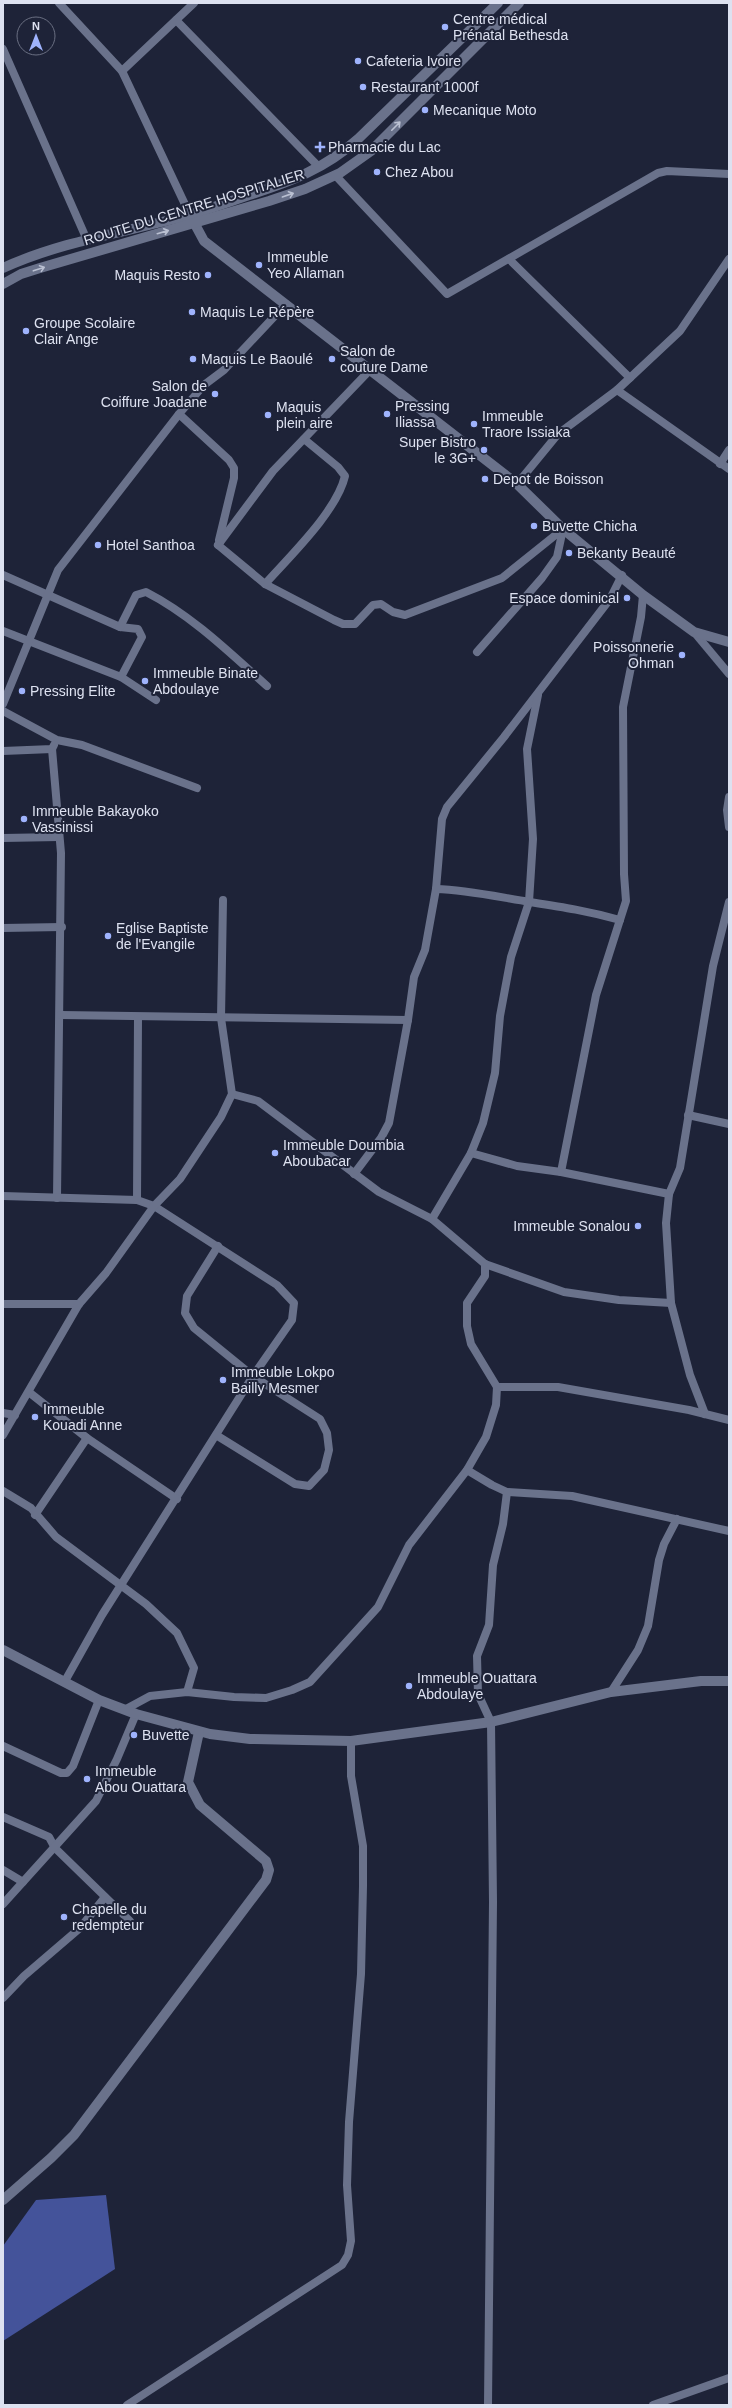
<svg xmlns="http://www.w3.org/2000/svg" width="732" height="2408" font-family="Helvetica,sans-serif">
<style>
.forest{fill:#44539a}
.lines{fill:none;stroke-linecap:round;stroke-linejoin:round}
.minor{stroke:#6a728b;stroke-width:8}
.tertiary{stroke:#6a728b;stroke-width:10}
.oneway{stroke:#bac0d2}
.poi-dot{fill:#9fb3fd;stroke:#1e2338;stroke-width:1.5}
.labels{text-anchor:middle;dominant-baseline:central;stroke-width:4;stroke-linejoin:round;paint-order:stroke}
.poi-label{font-size:14px;fill:#dde1f0;stroke:#1e2338;text-anchor:start}
.street-label{font-size:14px;fill:#dde1f0;stroke:#1e2338}
</style>
<rect width="100%" height="100%" fill="#1e2338"/>
<!-- forest -->
<path class="forest" d="M106,2195L115,2269L3,2341V2246L36,2200Z"/>
<g class="lines">
<!-- minor -->
<g class="minor">
<path d="M59,3L122,71L190,215"/>
<path d="M176,20L319,167"/>
<path d="M3,49L87,240"/>
<path d="M122,71L194,3"/>
<path d="M335,175L447,294L658,173L667,171L729,174"/>
<path d="M509,259L630,378"/>
<path d="M617,390L729,469"/>
<path d="M179,414L229,460L234,468V478L219,540"/>
<path d="M720,464L729,450"/>
<path d="M517,484L558,434L617,390L680,331L729,259"/>
<path d="M218,545L265,584L334,620L343,624H355L373,605L381,604L393,612L405,615L502,578L563,529"/>
<path d="M218,545L273,471L369,371"/>
<path d="M3,575L120,627L138,629L142,637L121,677"/>
<path d="M265,584C290,556 337,511 345,476L338,467L304,439"/>
<path d="M120,627L136,595L146,592C191,615 229,652 267,686"/>
<path d="M3,631L121,677L156,700"/>
<path d="M694,632L729,674"/>
<path d="M477,652L542,578L557,557L563,529"/>
<path d="M3,704L58,570L179,414L204,385L224,370L286,304"/>
<path d="M3,711L57,740L82,745L197,788"/>
<path d="M52,749L61,853L57,1198"/>
<path d="M3,751L52,749L54,745"/>
<path d="M729,797L727,810L729,827"/>
<path d="M3,838L59,837"/>
<path d="M436,889C468,890 498,897 530,902C562,907 588,911 620,920"/>
<path d="M3,928L62,927"/>
<path d="M61,1015L408,1020"/>
<path d="M232,1094L258,1101L379,1192L432,1219L485,1264L564,1292L619,1300L671,1303"/>
<path d="M688,1115L729,1124"/>
<path d="M471,1153L517,1166L561,1172L669,1194"/>
<path d="M561,1172L596,995L626,901L624,874L623,707L641,617L643,595"/>
<path d="M354,1174L381,1138L389,1123L408,1020L414,977L425,950L436,889L442,819L447,807L504,737L610,599L622,575"/>
<path d="M3,1196L137,1200L154,1206L277,1285L294,1303L292,1320L253,1376L102,1615L65,1681"/>
<path d="M137,1200L138,1018"/>
<path d="M432,1219L471,1153L483,1123L495,1073L500,1016L511,957L529,902L533,839L527,749L538,695"/>
<path d="M3,1304H79"/>
<path d="M497,1387H558L689,1410L729,1420"/>
<path d="M30,1393L87,1438L177,1499"/>
<path d="M3,1413L15,1415"/>
<path d="M705,1414L690,1375L671,1303L666,1223L669,1194L680,1168L713,966L729,902"/>
<path d="M3,1435L79,1304L106,1273L154,1206L180,1179L221,1117L232,1094L221,1018L223,900"/>
<path d="M216,1435L295,1484L309,1486L324,1470L329,1450L327,1433L320,1419L253,1376L194,1328L185,1313L187,1296L218,1246"/>
<path d="M467,1470L492,1485L507,1492L572,1496L729,1531"/>
<path d="M3,1491L31,1508L56,1537L146,1604L177,1633L194,1668L187,1692"/>
<path d="M35,1515L87,1438"/>
<path d="M611,1692L638,1650L648,1626L659,1560L664,1544L677,1519"/>
<path d="M126,1709L150,1696L187,1692L234,1697L266,1698L292,1690L310,1682L378,1607L409,1545L467,1470L486,1437L496,1405L497,1387L471,1344L467,1326V1303L485,1276V1264"/>
<path d="M3,1746L61,1773H67L73,1766L99,1700"/>
<path d="M3,1817L49,1837L55,1848L130,1921"/>
<path d="M3,1870L23,1882"/>
<path d="M3,1904L96,1801L117,1759L136,1714"/>
<path d="M3,1998L24,1976L80,1928L105,1897"/>
<path d="M127,2405L342,2265L348,2255L351,2241L347,2185L349,2122L361,1974L363,1886V1846L351,1776V1741"/>
<path d="M488,2405L493,1902L491,1722L478,1694L477,1656L489,1625L493,1565L503,1524L507,1492"/>
<path d="M653,2405L729,2378"/>
</g>
<!-- tertiary -->
<g class="tertiary">
<path d="M190,215L204,241L517,484L563,529L643,595L694,632L729,642"/>
<path d="M3,268C62,241 127,232 189,215C209,209 229,202 249,195C290,182 326,168 358,139L498,3"/>
<path d="M3,284L21,274L40,268L269,201L305,189L340,173L371,151L519,3"/>
<path d="M3,1650L99,1700L136,1714L210,1734L250,1739L351,1741L491,1722L611,1692L701,1681H729"/>
<path d="M3,2200L51,2158L74,2135L266,1880L269,1870L266,1861L200,1805L188,1782L199,1732"/>
</g>
</g>
<!-- one-way arrows -->
<defs><path id="oneway-shaft" d="M-6 0H5M1.5-3L5.5 0L1.5 3" fill="none" stroke-width="1.6" stroke-linecap="round" stroke-linejoin="round"/></defs>
<g class="oneway">
<use href="#oneway-shaft" transform="translate(396 126) rotate(-45)"/>
<use href="#oneway-shaft" transform="translate(288 195) rotate(-19)"/>
<use href="#oneway-shaft" transform="translate(163 232) rotate(-16)"/>
<use href="#oneway-shaft" transform="translate(39 269) rotate(-18)"/>
</g>
<!-- markers -->
<g class="poi-dot">
<circle cx="445" cy="27" r="4"/>
<circle cx="358" cy="61" r="4"/>
<circle cx="363" cy="87" r="4"/>
<circle cx="425" cy="110" r="4"/>
<path d="M318 141h4v4h4v4h-4v4h-4v-4h-4v-4h4z"/>
<circle cx="377" cy="172" r="4"/>
<circle cx="259" cy="265" r="4"/>
<circle cx="208" cy="275" r="4"/>
<circle cx="192" cy="312" r="4"/>
<circle cx="26" cy="331" r="4"/>
<circle cx="193" cy="359" r="4"/>
<circle cx="332" cy="359" r="4"/>
<circle cx="215" cy="394" r="4"/>
<circle cx="387" cy="414" r="4"/>
<circle cx="268" cy="415" r="4"/>
<circle cx="474" cy="424" r="4"/>
<circle cx="484" cy="450" r="4"/>
<circle cx="485" cy="479" r="4"/>
<circle cx="534" cy="526" r="4"/>
<circle cx="98" cy="545" r="4"/>
<circle cx="569" cy="553" r="4"/>
<circle cx="627" cy="598" r="4"/>
<circle cx="682" cy="655" r="4"/>
<circle cx="145" cy="681" r="4"/>
<circle cx="22" cy="691" r="4"/>
<circle cx="24" cy="819" r="4"/>
<circle cx="108" cy="936" r="4"/>
<circle cx="275" cy="1153" r="4"/>
<circle cx="638" cy="1226" r="4"/>
<circle cx="223" cy="1380" r="4"/>
<circle cx="35" cy="1417" r="4"/>
<circle cx="409" cy="1686" r="4"/>
<circle cx="134" cy="1735" r="4"/>
<circle cx="87" cy="1779" r="4"/>
<circle cx="64" cy="1917" r="4"/>
</g>
<g class="labels">
<!-- poi labels -->
<g class="poi-label">
<text x="453" y="19">Centre médical<tspan x="453" dy="16">Prénatal Bethesda</tspan></text>
<text x="366" y="61">Cafeteria Ivoire</text>
<text x="371" y="87">Restaurant 1000f</text>
<text x="433" y="110">Mecanique Moto</text>
<text x="328" y="147">Pharmacie du Lac</text>
<text x="385" y="172">Chez Abou</text>
<text x="267" y="257">Immeuble<tspan x="267" dy="16">Yeo Allaman</tspan></text>
<text x="200" y="275" text-anchor="end">Maquis Resto</text>
<text x="200" y="312">Maquis Le Répère</text>
<text x="34" y="323">Groupe Scolaire<tspan x="34" dy="16">Clair Ange</tspan></text>
<text x="340" y="351">Salon de<tspan x="340" dy="16">couture Dame</tspan></text>
<text x="201" y="359">Maquis Le Baoulé</text>
<text x="207" y="386" text-anchor="end">Salon de<tspan x="207" dy="16">Coiffure Joadane</tspan></text>
<text x="395" y="406">Pressing<tspan x="395" dy="16">Iliassa</tspan></text>
<text x="276" y="407">Maquis<tspan x="276" dy="16">plein aire</tspan></text>
<text x="482" y="416">Immeuble<tspan x="482" dy="16">Traore Issiaka</tspan></text>
<text x="476" y="442" text-anchor="end">Super Bistro<tspan x="476" dy="16">le 3G+</tspan></text>
<text x="493" y="479">Depot de Boisson</text>
<text x="542" y="526">Buvette Chicha</text>
<text x="106" y="545">Hotel Santhoa</text>
<text x="577" y="553">Bekanty Beauté</text>
<text x="619" y="598" text-anchor="end">Espace dominical</text>
<text x="674" y="647" text-anchor="end">Poissonnerie<tspan x="674" dy="16">Ohman</tspan></text>
<text x="153" y="673">Immeuble Binate<tspan x="153" dy="16">Abdoulaye</tspan></text>
<text x="30" y="691">Pressing Elite</text>
<text x="32" y="811">Immeuble Bakayoko<tspan x="32" dy="16">Vassinissi</tspan></text>
<text x="116" y="928">Eglise Baptiste<tspan x="116" dy="16">de l'Evangile</tspan></text>
<text x="283" y="1145">Immeuble Doumbia<tspan x="283" dy="16">Aboubacar</tspan></text>
<text x="630" y="1226" text-anchor="end">Immeuble Sonalou</text>
<text x="231" y="1372">Immeuble Lokpo<tspan x="231" dy="16">Bailly Mesmer</tspan></text>
<text x="43" y="1409">Immeuble<tspan x="43" dy="16">Kouadi Anne</tspan></text>
<text x="417" y="1678">Immeuble Ouattara<tspan x="417" dy="16">Abdoulaye</tspan></text>
<text x="142" y="1735">Buvette</text>
<text x="95" y="1771">Immeuble<tspan x="95" dy="16">Abou Ouattara</tspan></text>
<text x="72" y="1909">Chapelle du<tspan x="72" dy="16">redempteur</tspan></text>
</g>
<!-- street labels -->
<g class="street-label">
<text transform="translate(194 207) rotate(-17)">ROUTE DU CENTRE HOSPITALIER</text>
</g>
</g>
<!-- border -->
<rect width="732" height="2408" fill="none" stroke="#dde1f0" stroke-width="8"/>
<!-- north arrow -->
<g transform="translate(36 36)"><circle r="19" fill="#1e2338" stroke="#6a6f82"/>
<path d="M0-3L7 15L0 10L-7 15Z" fill="#9fb3fd"/>
<text y="-6" font-size="11" font-weight="bold" text-anchor="middle" fill="#dde1f0">N</text>
</g>
</svg>
